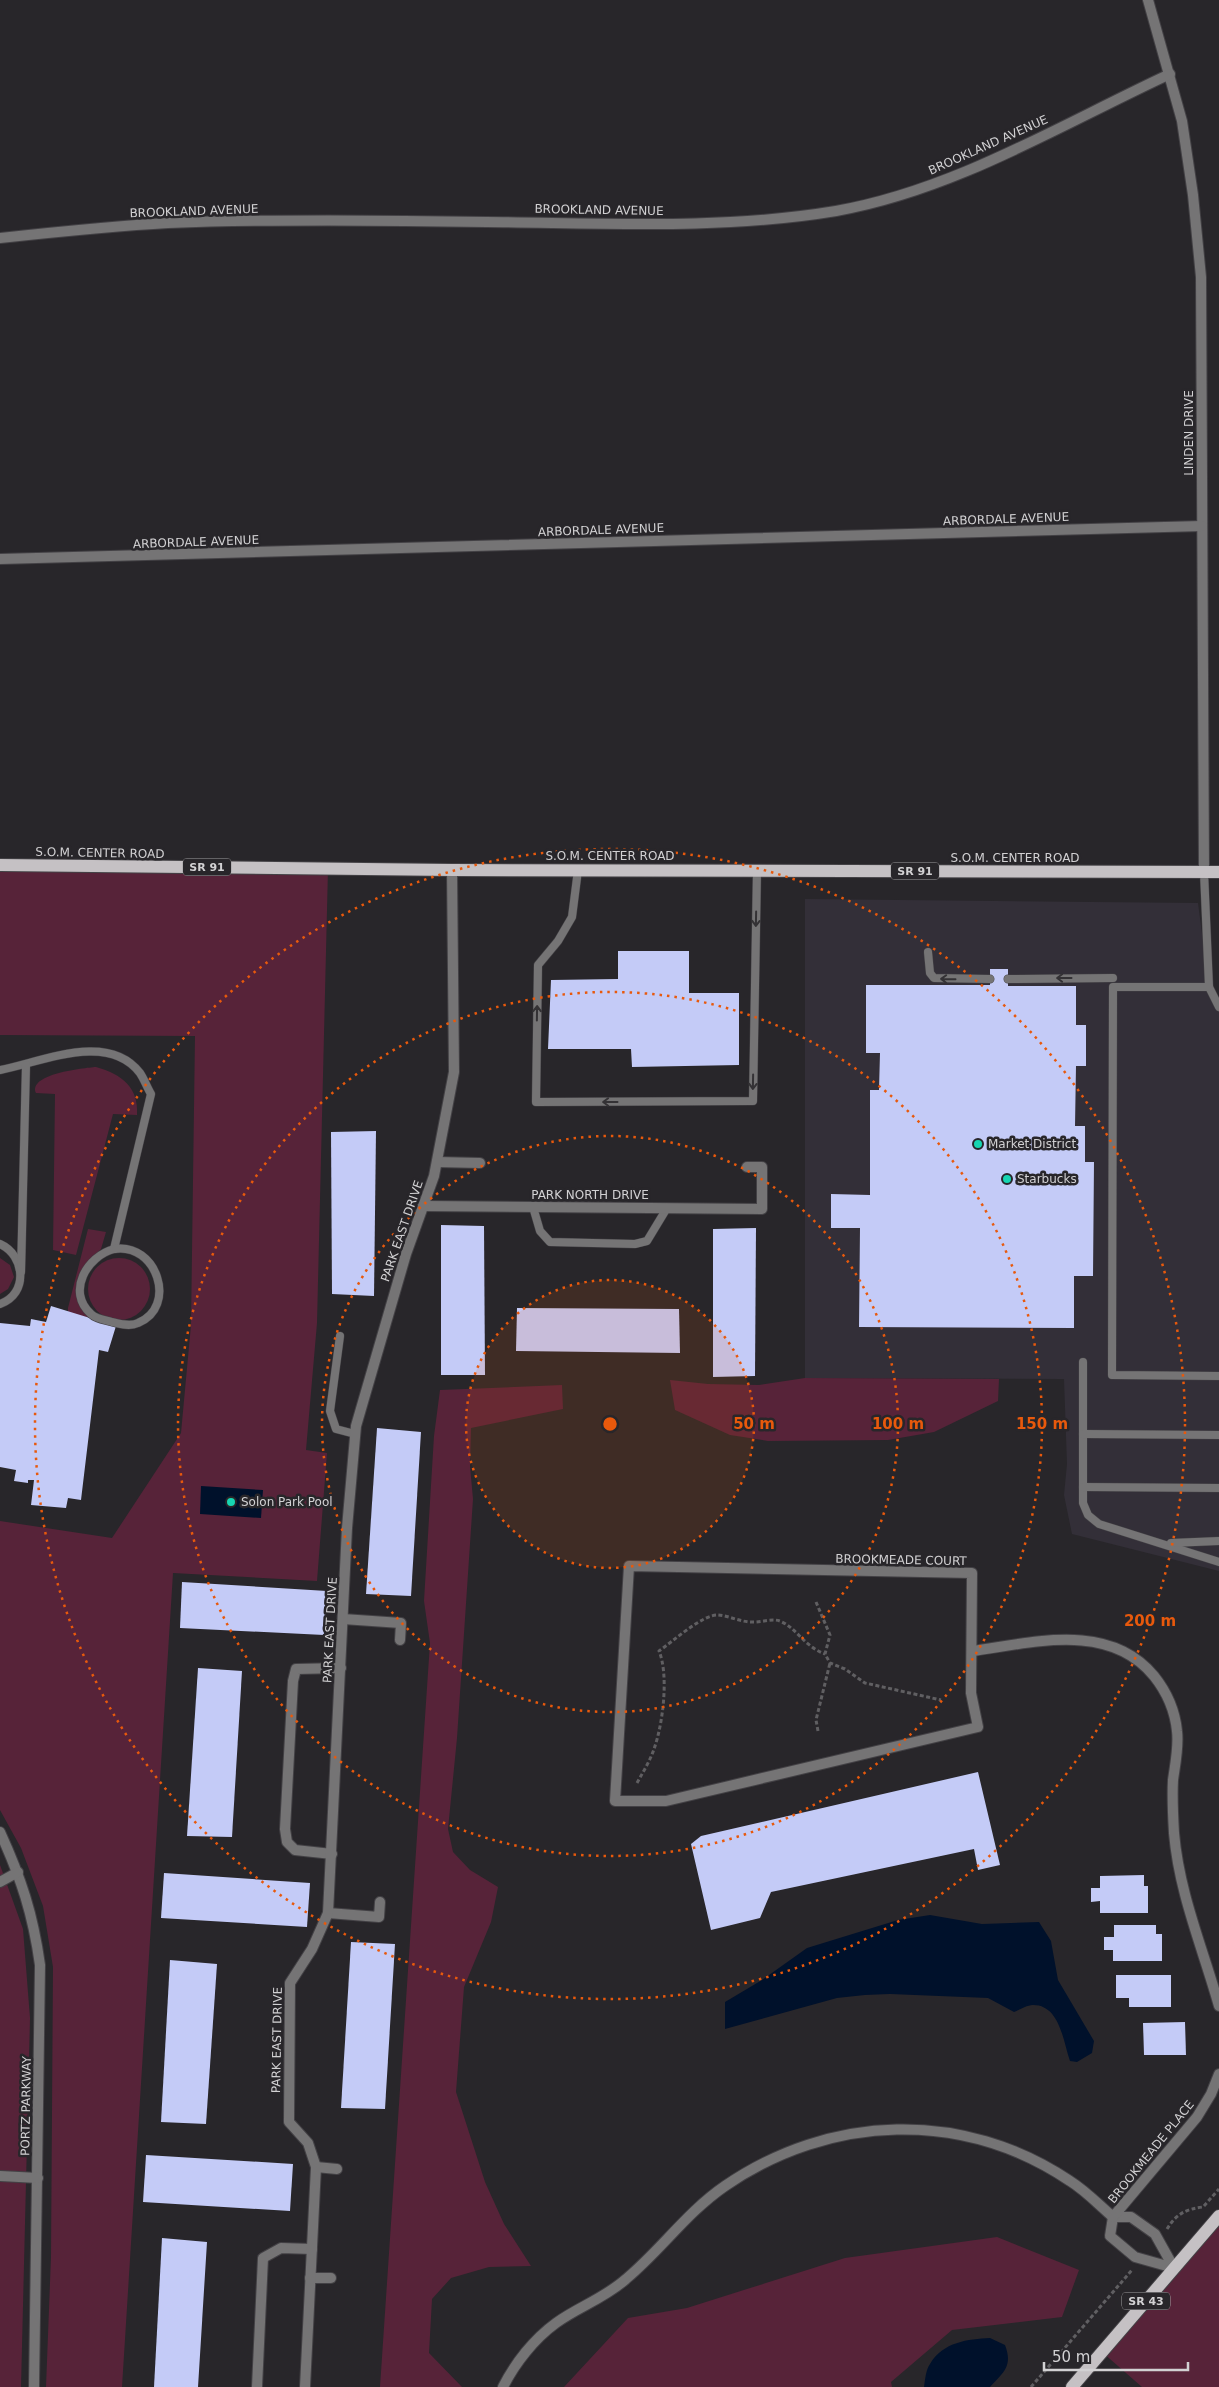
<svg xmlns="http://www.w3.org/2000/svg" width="1219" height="2387" font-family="'DejaVu Sans',sans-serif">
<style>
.built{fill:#332f38}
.green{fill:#572339}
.water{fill:#00112b}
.building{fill:#c4cbf7}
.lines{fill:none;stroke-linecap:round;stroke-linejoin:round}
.lane-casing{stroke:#434145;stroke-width:9}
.street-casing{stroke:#434145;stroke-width:12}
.primary-casing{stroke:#434145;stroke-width:14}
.path{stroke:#605f62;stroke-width:3;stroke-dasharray:4 2.5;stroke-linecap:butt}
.lane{stroke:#757475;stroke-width:8}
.street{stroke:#757475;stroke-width:10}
.primary{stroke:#c5c1c4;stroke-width:12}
.oneway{stroke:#343235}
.ring{fill:none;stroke:#e8590c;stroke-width:2.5;stroke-dasharray:2.5 5}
.poi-dot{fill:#17d5b2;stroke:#28262a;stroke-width:2}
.labels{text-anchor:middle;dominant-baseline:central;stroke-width:5;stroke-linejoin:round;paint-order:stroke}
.shield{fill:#28262a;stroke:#9f9ea0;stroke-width:1}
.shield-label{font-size:11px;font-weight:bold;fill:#d2d1d3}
.street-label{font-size:12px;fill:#d2d1d3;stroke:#28262a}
.poi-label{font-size:12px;fill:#d2d1d3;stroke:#28262a;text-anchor:start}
.centre{fill:#e8590c;stroke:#28262a;stroke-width:2.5}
.ring-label{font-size:15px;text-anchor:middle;font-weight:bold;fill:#e8590c;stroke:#28262a;stroke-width:5;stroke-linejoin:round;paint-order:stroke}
</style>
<rect width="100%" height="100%" fill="#28262a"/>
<!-- built -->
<path class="built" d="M805,899L1198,903L1209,987L1219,1007V1571L1072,1534L1064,1495L1067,1464L1064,1379L805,1378Z"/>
<!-- green -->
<g class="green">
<path d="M0,865L328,869L317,1323L306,1450L327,1453L317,1581L173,1573L122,2387H46L51,2257L53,1967L43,1906L21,1848L0,1810V1521L112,1538L181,1433L191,1325L195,1036L0,1035Z"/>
<path d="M96,1067C122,1074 139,1088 137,1115L113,1114L76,1255L53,1250L55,1094L36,1093C28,1074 83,1068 96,1067Z"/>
<path d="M88,1229L106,1232L101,1249L80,1272L77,1285L78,1297L89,1318L68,1312V1308Z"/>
<circle cx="119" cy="1289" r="31"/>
<path d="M0,1258L10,1265L14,1277L8,1289L0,1294Z"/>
<path d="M805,1378L999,1379L998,1401L934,1432L888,1440L768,1441L730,1435L675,1410L670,1380L708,1384L759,1385Z"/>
<path d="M562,1385L563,1409L471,1428L470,1466L473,1499L457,1738L448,1829L453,1852L470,1870L498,1887L491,1922L464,1987L456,2092L485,2182L504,2224L531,2266L489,2267L451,2278L432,2299L429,2353L462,2387H380L430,1643L424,1601L434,1436L440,1390Z"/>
<path d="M0,1865L23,1929L30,2018L21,2387H0Z"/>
<path d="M1219,2216V2387H1142L1102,2352Z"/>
<path d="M997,2237L1079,2270L1062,2317L952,2330L891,2382L892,2387H564L628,2318L687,2308L845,2258Z"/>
</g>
<!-- water -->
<g class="water">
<path d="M201,1486L263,1490L261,1518L200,1514Z"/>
<path d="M930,1915L982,1924L1039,1922L1051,1941L1058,1980L1094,2041L1092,2053L1077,2062L1070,2061C1063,2041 1060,2005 1033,2005C1027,2005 1019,2010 1014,2012L988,1998L890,1994L865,1995L837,1998L725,2029V2002L762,1980L807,1948L898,1920Z"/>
<path d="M990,2338L1005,2345C1013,2366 1004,2372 990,2387H924C925,2380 926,2369 930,2364C943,2342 968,2339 990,2338Z"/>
</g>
<!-- building -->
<g class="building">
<path d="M618,951H689V993H739V1065L632,1067L631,1049H548L551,980L618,979Z"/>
<path d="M990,969H1008V986H1076V1025H1086V1066H1076L1075,1126H1085V1162H1094L1093,1276H1074V1328L859,1327L860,1228H831V1194L870,1195V1090H879L880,1053H866V985H990Z"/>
<path d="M376,1131L374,1296L332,1294L331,1132Z"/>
<path d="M441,1225L484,1226L485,1375H441Z"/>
<path d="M756,1228L755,1376L713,1377V1229Z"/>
<path d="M51,1306L116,1326L108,1352L99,1350L81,1500L68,1498L66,1508L31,1505L34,1480H28V1483L14,1481L16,1470L0,1467V1323L30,1326L31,1319L46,1322Z"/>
<path d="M517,1308L679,1309L680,1353L516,1351Z"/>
<path d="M377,1428L421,1432L411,1596L366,1594Z"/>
<path d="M182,1582L327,1591L324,1635L180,1628Z"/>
<path d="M198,1668L242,1671L232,1837L187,1836Z"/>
<path d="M978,1772L1000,1865L978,1870L974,1849L771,1892L760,1918L711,1930L691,1844L701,1836Z"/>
<path d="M164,1873L310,1883L307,1927L161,1918Z"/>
<path d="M1144,1875V1886H1148V1913H1100V1901L1091,1902V1888H1100V1876Z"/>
<path d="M1114,1925H1156V1934H1162V1961H1113V1950H1104V1937H1114Z"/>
<path d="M351,1942L395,1944L385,2109L341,2108Z"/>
<path d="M170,1960L217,1964L206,2124L161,2122Z"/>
<path d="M1116,1975H1171V2007H1129V1998H1116Z"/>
<path d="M1185,2022L1186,2055H1144L1143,2023Z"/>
<path d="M146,2155L293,2164L290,2211L143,2202Z"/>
<path d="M162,2238L207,2242L198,2387H154Z"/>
</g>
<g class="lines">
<defs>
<g id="lane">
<path d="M578,870L572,917L558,941L538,965L536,1102L753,1101L757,870"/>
<path d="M1204,872L1209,987L1219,1007"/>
<path d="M928,952L930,973L934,978L990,979"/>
<path d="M1008,979L1113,978"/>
<path d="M1209,987H1113L1112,1375L1219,1376"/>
<path d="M0,1070C42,1062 108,1031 140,1073C144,1079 147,1087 151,1094L114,1249"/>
<path d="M533,1207L540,1231L550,1242L635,1244L647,1241L667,1208"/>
<path d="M0,1244C25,1255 29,1294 0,1304"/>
<path d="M114,1249C157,1242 178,1307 138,1323C130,1327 120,1324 112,1322C105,1320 96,1319 91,1314C66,1292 87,1256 114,1249Z"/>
<path d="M21,1272L26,1065"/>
<path d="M340,1336L330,1411L336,1429L355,1434"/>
<path d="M1083,1362V1503L1088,1515L1099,1524L1219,1562"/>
<path d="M1083,1434L1219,1435"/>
<path d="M1083,1487L1219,1488"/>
<path d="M1171,1543L1219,1541"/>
</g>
<g id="street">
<path d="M1148,0L1182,121L1193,195L1201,277L1204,872"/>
<path d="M0,238C56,232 112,226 168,223C274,219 381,220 487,222C603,223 722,230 836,211C955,190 1062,124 1170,74"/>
<path d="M0,559L1202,526"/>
<path d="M437,1162L480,1163"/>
<path d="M423,1206L762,1209V1167H747"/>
<path d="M629,1566L972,1573L971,1693L978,1727L666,1801H615Z"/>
<path d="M343,1619L401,1623L400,1640"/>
<path d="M972,1651C1032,1643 1109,1621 1154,1676C1166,1691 1175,1711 1177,1731C1179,1747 1175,1765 1173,1780C1172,1798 1173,1816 1174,1833C1179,1893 1203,1949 1219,2006"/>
<path d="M0,1832C21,1878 33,1914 40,1965L34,2387"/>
<path d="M332,1854L295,1850L287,1842L285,1829L293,1681L296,1669L341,1668"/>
<path d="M0,1882L18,1872"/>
<path d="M328,1913L379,1917L380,1902"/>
<path d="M316,2167L337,2169"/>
<path d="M0,2176L38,2178"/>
<path d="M1113,2217H1131L1155,2234L1174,2268L1135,2257L1110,2236Z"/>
<path d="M310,2278H331"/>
<path d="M257,2387L263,2258L281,2248L312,2249"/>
<path d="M305,2387L316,2167L308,2143L289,2122L290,1983L312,1949L328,1913L347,1528L356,1426L406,1254L434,1176L454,1072L452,870"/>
<path d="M503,2387C515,2363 534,2339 556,2323C578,2307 605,2298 626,2279C661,2250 687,2212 725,2186C830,2114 963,2109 1070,2181C1086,2191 1099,2205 1113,2217L1197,2117L1211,2094L1219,2074"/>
</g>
<g id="primary">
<path d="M0,865L452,870L1219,872"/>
<path d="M1072,2387L1219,2216"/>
</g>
</defs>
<!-- lane casing -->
<use href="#lane" class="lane-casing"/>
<!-- street casing -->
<use href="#street" class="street-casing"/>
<!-- primary casing -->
<use href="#primary" class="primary-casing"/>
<!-- path -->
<g class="path">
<path d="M816,1602L830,1635L825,1654L830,1663L845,1669L865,1683L941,1700"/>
<path d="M818,1731L816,1720L830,1663"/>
<path d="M637,1783C643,1772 650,1761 654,1749C663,1724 669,1675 659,1651C672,1642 703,1614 718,1615C730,1616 740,1622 752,1622C762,1623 773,1617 782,1622C798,1630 804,1646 825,1654"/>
<path d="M1167,2229C1176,2214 1186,2209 1203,2207L1219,2189"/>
<path d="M1031,2387L1132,2270"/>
</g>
<!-- lane -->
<use href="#lane" class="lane"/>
<!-- street -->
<use href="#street" class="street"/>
<!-- primary -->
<use href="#primary" class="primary"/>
</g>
<!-- one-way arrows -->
<defs><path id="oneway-shaft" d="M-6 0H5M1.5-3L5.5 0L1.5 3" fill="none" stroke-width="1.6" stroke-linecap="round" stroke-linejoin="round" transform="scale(1.25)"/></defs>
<g class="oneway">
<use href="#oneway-shaft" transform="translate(756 919) rotate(91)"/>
<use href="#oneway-shaft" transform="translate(1064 978) rotate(180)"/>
<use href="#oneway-shaft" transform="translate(948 979) rotate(-179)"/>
<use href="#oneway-shaft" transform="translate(537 1013) rotate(-89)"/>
<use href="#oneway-shaft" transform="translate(753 1082) rotate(91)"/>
<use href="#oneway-shaft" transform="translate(610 1102) rotate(180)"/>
</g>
<!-- distance rings -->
<circle cx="610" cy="1424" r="144" fill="#e8590c" fill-opacity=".12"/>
<g class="ring">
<circle cx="610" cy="1424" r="144"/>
<circle cx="610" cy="1424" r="288"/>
<circle cx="610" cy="1424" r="432"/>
<circle cx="610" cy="1424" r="575"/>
</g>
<!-- markers -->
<g class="poi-dot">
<circle cx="978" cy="1144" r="5"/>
<circle cx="1007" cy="1179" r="5"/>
<circle cx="231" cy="1502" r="5"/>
</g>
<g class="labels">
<!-- shield labels -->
<g class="shield">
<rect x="183" y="858.5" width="48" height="17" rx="4"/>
<rect x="891" y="862.5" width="48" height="17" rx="4"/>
<rect x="1122" y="2292.5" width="48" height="17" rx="4"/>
</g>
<g class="shield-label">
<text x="207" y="867">SR 91</text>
<text x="915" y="871">SR 91</text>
<text x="1146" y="2301">SR 43</text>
</g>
<!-- street labels -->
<g class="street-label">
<text transform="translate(988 145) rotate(-24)">BROOKLAND AVENUE</text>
<text transform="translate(599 210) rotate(1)">BROOKLAND AVENUE</text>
<text transform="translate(194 211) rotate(-2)">BROOKLAND AVENUE</text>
<text transform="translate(1189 433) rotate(-90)">LINDEN DRIVE</text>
<text transform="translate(1006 519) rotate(-2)">ARBORDALE AVENUE</text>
<text transform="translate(601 530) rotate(-2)">ARBORDALE AVENUE</text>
<text transform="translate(196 542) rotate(-2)">ARBORDALE AVENUE</text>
<text transform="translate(100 853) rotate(1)">S.O.M. CENTER ROAD</text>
<text x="610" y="856">S.O.M. CENTER ROAD</text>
<text x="1015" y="858">S.O.M. CENTER ROAD</text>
<text x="590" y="1195">PARK NORTH DRIVE</text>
<text transform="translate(402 1231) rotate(-71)">PARK EAST DRIVE</text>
<text transform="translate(901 1560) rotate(1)">BROOKMEADE COURT</text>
<text transform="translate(330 1630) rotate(-87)">PARK EAST DRIVE</text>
<text transform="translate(277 2040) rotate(-89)">PARK EAST DRIVE</text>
<text transform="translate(26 2106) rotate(-89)">PORTZ PARKWAY</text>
<text transform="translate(1151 2152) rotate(-51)">BROOKMEADE PLACE</text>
</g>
<!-- poi labels -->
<g class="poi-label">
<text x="988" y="1144">Market District</text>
<text x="1017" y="1179">Starbucks</text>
<text x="241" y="1502">Solon Park Pool</text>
</g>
</g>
<circle cx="610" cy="1424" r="8" class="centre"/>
<g class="ring-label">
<text x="754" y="1429">50 m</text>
<text x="898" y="1429">100 m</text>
<text x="1042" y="1429">150 m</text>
<text x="1150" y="1626">200 m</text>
</g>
<!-- scale -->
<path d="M1044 2362v8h144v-8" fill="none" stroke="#d2d1d3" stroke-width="2.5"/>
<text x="1052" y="2362" font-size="15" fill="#d2d1d3" stroke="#28262a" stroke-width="4" paint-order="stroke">50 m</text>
</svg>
